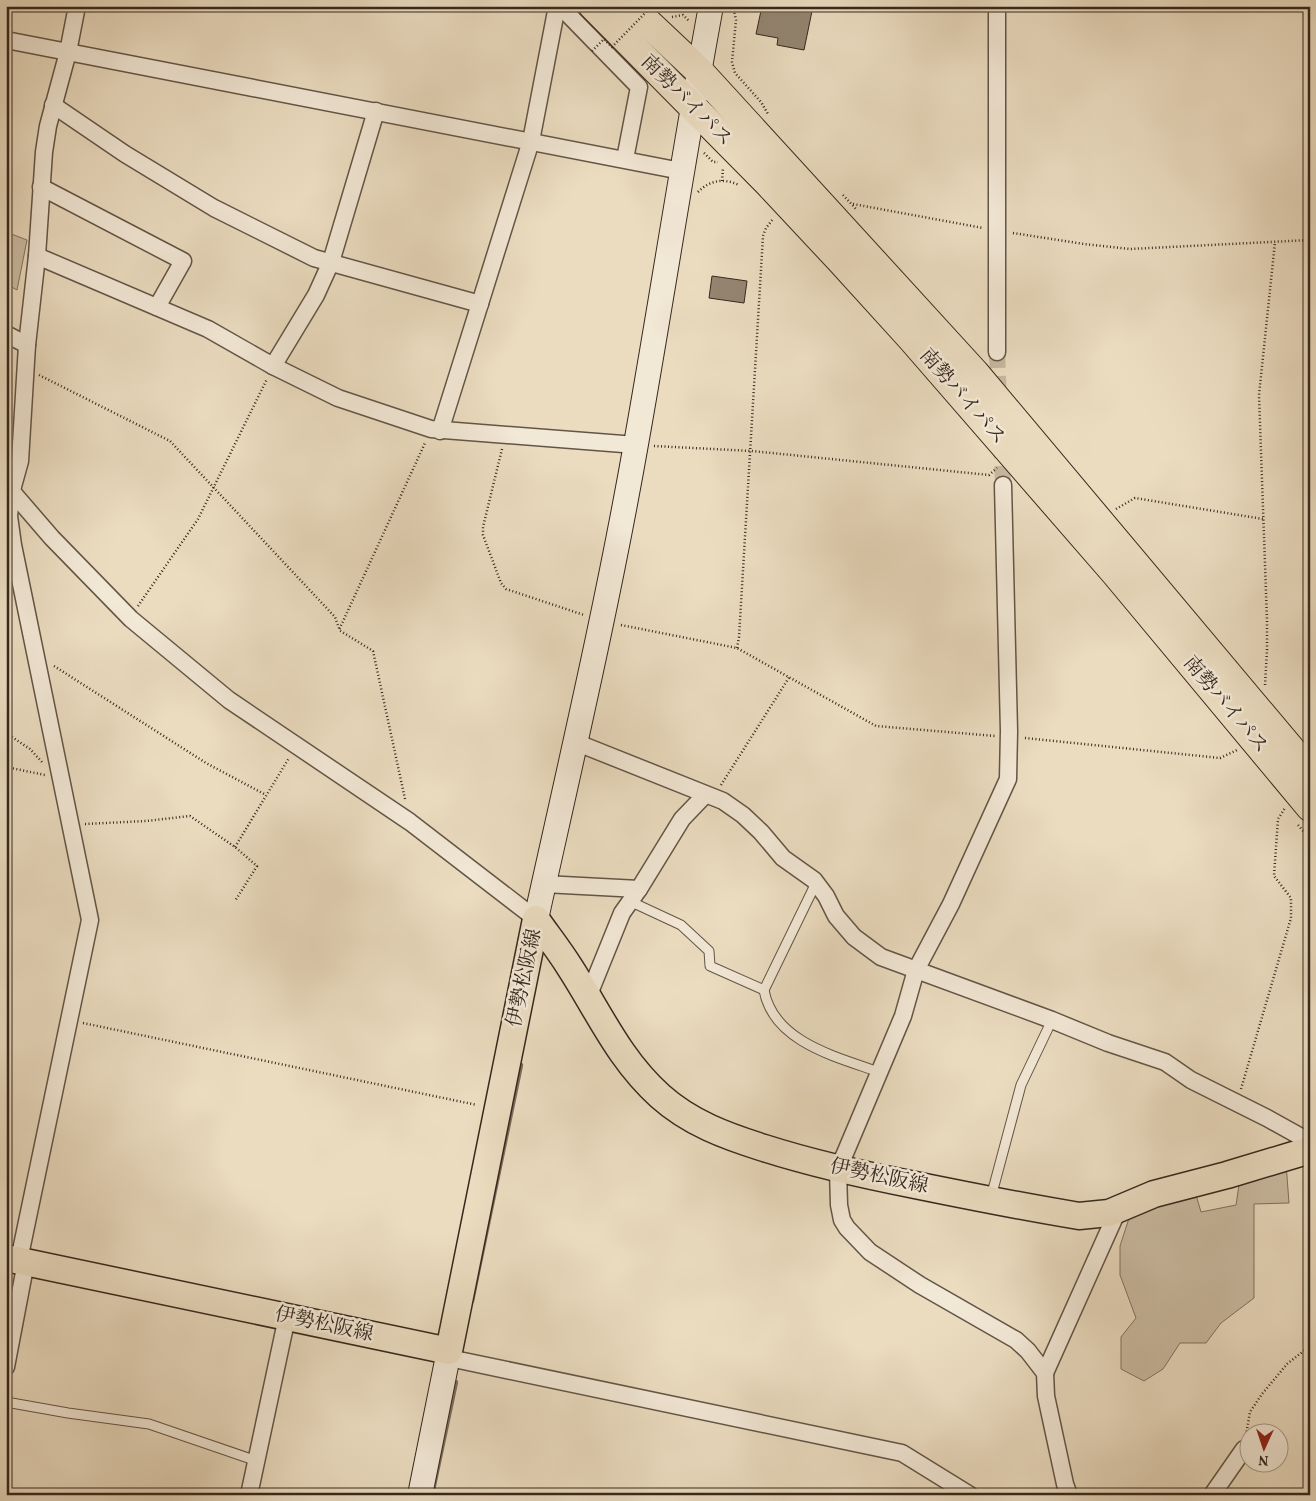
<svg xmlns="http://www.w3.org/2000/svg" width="1316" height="1501" font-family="Vollkorn,'Noto Serif JP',serif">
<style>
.green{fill:#ccbda4;stroke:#817261}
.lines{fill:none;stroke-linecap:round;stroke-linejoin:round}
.stream{stroke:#7d6f5e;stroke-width:4.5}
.building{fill:#948672;stroke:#36281e}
.street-tunnel{stroke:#c7b8a0;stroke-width:16;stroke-dasharray:16 8;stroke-linecap:butt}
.lane-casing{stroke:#635546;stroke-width:11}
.street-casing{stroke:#635546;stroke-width:19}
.secondary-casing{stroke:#36281e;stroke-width:26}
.primary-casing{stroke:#36281e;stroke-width:29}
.highway-casing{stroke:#36281e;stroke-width:30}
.path{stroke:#36281e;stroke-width:2.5;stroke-dasharray:1 2.5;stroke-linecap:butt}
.lane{stroke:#f2e8d6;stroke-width:9}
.street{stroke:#f2e8d6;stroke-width:16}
.secondary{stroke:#f2e8d6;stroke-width:24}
.primary{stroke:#ebdcc0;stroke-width:26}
.highway{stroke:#ebdcc0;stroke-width:28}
.path-bridge{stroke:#36281e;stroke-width:2.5;stroke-dasharray:1 2.5;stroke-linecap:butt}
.labels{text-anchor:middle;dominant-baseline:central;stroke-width:5;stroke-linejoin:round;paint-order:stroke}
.street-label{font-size:20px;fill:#36281e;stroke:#f2e8d6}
</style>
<rect width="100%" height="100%" fill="#ebdcc0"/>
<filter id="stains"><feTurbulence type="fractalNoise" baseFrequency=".004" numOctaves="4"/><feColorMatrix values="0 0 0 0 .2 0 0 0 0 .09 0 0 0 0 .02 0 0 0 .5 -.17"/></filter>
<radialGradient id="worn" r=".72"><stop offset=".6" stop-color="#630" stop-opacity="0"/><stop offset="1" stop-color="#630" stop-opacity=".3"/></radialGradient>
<!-- green -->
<g class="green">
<path d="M6,232L27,240L17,290L6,284Z"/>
<path d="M1286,1163L1289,1203L1254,1204V1298L1221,1323L1206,1343H1180L1163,1369L1144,1381L1121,1369V1337L1136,1318L1120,1275V1246L1132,1209L1194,1188L1201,1212L1236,1205L1240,1178Z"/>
</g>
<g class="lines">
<!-- stream -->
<g class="stream">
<path d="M472,1301L521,1065"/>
<path d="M432,1495L456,1382"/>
</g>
</g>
<!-- building -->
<g class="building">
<path d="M762,6H804L803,9L812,11L804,50L777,45L778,38L756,34Z"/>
<path d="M712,276L747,281L744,303L709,298Z"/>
</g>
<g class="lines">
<!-- street-tunnel -->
<g class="street-tunnel">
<path d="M997,352L999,400"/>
<path d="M1001,442L1003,485"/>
</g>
<defs>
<g id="lane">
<path d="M816,883L764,990C773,1042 837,1057 879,1072"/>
<path d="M631,900L638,905L681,925L709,951L710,966L764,990"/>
<path d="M991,1197L1021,1085L1052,1020"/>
<path d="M6,1402L68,1413L149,1424L257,1461"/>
</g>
<g id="street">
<path d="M560,6L639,87L625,159"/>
<path d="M6,40L681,171"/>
<path d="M53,105L125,154L214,208L314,258L480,304"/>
<path d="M41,187L183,261L157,307"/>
<path d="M37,256L208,329L273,366L338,398L431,429L636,445"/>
<path d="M6,334L27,345"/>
<path d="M997,352V6"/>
<path d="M273,366L316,295L331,262L376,111"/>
<path d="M440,431L531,141L557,6"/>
<path d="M1003,485L1009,731L1008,779L951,904L916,970L903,1016L838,1170L839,1205L842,1220L847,1228L870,1252L920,1285L1016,1340L1028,1351L1045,1373L1046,1396L1065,1484L1069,1495"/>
<path d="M8,487L52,538L131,619L229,700L410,822L536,919"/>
<path d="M575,742L713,797L723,801L743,815L761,832L783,858L814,880L826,896L836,916L854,937L881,957L1052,1020L1108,1043L1165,1062L1191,1080L1267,1118L1303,1138L1310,1144"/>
<path d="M544,884L639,889L682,819L705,795"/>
<path d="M588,997L622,913L639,889"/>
<path d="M19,1260L90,920L13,545L9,516L12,490L20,461L27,345L37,256L44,152L48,126L68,52L77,6"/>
<path d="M449,1351L454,1359L902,1453L970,1495"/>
<path d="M6,1367L26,1262"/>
<path d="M1045,1373L1118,1210"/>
<path d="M249,1495L287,1317"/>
<path d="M1212,1495L1244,1449"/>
</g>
<g id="secondary">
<path d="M536,919C571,761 608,603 636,444C662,298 684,152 711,6"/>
<path d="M420,1495L449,1351"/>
</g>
<g id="primary">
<path d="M536,919C547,935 559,950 569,966C599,1012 618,1058 660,1096C690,1123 726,1136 764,1148C814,1164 864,1175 915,1185C969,1196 1024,1207 1079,1216L1109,1213L1154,1194L1227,1175L1310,1150"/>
<path d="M6,1258L449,1351L536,919"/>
</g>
<g id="highway">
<path d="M593,6L769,184L841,261L911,338L1116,574L1310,807"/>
<path d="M630,6L699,71L975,373L1310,772"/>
</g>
</defs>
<!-- lane casing -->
<use href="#lane" class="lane-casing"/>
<!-- street casing -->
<use href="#street" class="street-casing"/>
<!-- secondary casing -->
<use href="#secondary" class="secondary-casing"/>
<!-- primary casing -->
<use href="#primary" class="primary-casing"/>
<!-- highway casing -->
<use href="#highway" class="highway-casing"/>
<!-- path -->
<g class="path">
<path d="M733,6L736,20L732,62L735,73L761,102L768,114"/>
<path d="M672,17L683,15L689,21"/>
<path d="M704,153L713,162H718"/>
<path d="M722,181L723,168"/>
<path d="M698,192C710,180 724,178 739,185"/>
<path d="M843,195L856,209"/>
<path d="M853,204L983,228"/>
<path d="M1013,233L1084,244L1130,249L1310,240"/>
<path d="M39,375L170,441L335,617L339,628"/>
<path d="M654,446L752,451L989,475L997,468"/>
<path d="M502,449L483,527V535L501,583L506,589L584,615"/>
<path d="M1116,509L1135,498L1263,519"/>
<path d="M138,606L198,519L267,379"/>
<path d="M621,625L737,648L876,726L995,736"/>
<path d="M737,648L739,637L763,236L766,228L773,219"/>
<path d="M54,666L206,763L266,795"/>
<path d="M1265,685L1267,650V621L1259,395L1275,242"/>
<path d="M6,733L30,749L42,762"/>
<path d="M1025,738L1220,758L1237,750"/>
<path d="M6,767L45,775"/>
<path d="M721,785L790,676"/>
<path d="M405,799L373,651L339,630L425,443"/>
<path d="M85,824L146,821L190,816L235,847L257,866L235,901"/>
<path d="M1298,825L1310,839"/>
<path d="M235,847L289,758"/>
<path d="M83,1023L477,1105"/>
<path d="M1241,1089L1291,918V898L1274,876L1278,819L1285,808"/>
<path d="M1246,1435L1250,1412L1262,1394L1287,1364L1310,1346"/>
</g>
<!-- lane -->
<use href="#lane" class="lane"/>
<!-- street -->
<use href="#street" class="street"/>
<!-- secondary -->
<use href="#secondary" class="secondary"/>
<!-- primary -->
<use href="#primary" class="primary"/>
<!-- highway -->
<use href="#highway" class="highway"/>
<!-- path-bridge -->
<path class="path-bridge" d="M592,51L604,39L612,47L652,6"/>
</g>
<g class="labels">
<!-- street labels -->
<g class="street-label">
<text transform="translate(686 101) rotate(45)">南勢バイパス</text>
<text transform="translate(962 397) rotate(49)">南勢バイパス</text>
<text transform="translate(1225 705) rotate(50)">南勢バイパス</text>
<text transform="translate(525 978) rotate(-78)">伊勢松阪線</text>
<text transform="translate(879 1177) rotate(12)">伊勢松阪線</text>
<text transform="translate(324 1325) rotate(12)">伊勢松阪線</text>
</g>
</g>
<!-- margin -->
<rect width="1316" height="1501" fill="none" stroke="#ebdcc0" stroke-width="25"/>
<rect x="8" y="8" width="1301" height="1486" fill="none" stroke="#36281e" stroke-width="2.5"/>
<rect x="12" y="12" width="1291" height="1476" fill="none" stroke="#36281e"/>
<!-- north arrow -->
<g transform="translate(1264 1448) rotate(183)"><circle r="24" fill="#f2e8d6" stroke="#a79b8c"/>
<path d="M0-4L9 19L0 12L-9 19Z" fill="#8f2418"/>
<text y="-8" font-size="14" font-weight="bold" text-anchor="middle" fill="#36281e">N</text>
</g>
<rect width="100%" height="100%" filter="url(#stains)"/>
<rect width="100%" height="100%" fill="url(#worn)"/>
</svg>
